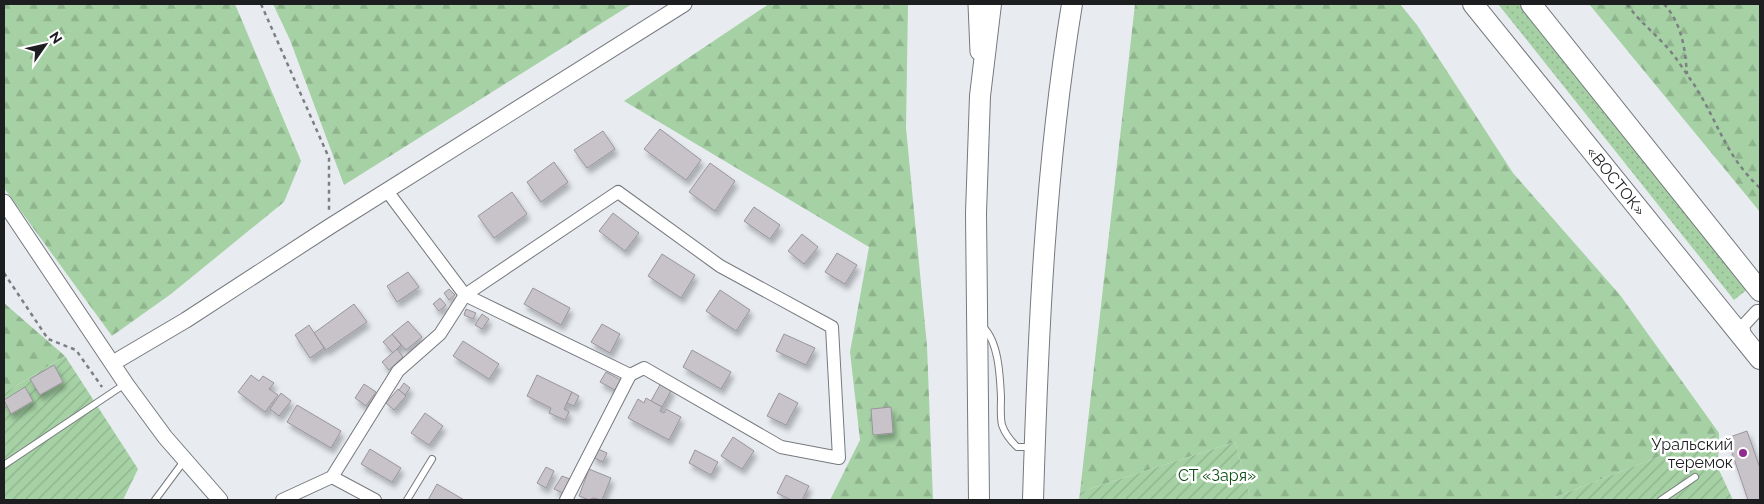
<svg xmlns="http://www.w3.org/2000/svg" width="1764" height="504" font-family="Raleway,sans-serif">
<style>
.grass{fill:url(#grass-dots)}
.forest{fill:url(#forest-firs)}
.garden{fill:url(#garden-furrows)}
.building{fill:#c7c3c9;stroke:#99959b;filter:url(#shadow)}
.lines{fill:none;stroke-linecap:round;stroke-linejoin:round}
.service-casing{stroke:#76797e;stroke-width:8}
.minor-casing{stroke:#76797e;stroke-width:14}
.tertiary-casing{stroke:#76797e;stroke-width:17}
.primary-casing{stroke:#76797e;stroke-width:22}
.path{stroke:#7d8083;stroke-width:2.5;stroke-dasharray:4 4;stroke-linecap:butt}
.service{stroke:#fff;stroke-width:6}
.minor{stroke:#fff;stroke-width:12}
.tertiary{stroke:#fff;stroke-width:15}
.primary{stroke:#fff;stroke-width:20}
.poi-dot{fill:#912b90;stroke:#fff;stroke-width:2}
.labels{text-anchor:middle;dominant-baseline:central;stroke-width:5;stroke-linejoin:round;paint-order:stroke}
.street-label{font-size:16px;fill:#1d1e20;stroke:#fff}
.poi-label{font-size:16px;fill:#1d1e20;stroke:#fff;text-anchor:end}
.park-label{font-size:16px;fill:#0e4f13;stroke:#fff}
</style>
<defs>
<pattern id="grass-dots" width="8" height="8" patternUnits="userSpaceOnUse" patternTransform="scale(1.25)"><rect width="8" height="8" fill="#a5d1a4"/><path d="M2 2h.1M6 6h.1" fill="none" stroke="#8eb38d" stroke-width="1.8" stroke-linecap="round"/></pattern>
<pattern id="forest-firs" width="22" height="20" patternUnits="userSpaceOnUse" patternTransform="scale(1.25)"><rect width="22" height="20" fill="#a5d1a4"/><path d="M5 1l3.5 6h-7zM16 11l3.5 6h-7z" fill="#8eb38d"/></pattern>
<pattern id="garden-furrows" width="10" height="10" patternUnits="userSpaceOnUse" patternTransform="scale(1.25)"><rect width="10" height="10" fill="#a5d1a4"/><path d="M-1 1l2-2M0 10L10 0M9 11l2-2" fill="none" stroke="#8eb38d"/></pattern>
<filter id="shadow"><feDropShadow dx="3" dy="5.5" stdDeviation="2.5" flood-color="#0004"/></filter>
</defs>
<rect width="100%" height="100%" fill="#e8ecf1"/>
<!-- grass -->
<path class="grass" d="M1498,4H1522L1749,288L1734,300Z"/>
<!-- forest -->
<g class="forest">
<path d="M4,4H235L301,161L284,202L171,294L112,336L4,188Z"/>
<path d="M273,4H632L344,185L290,40Z"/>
<path d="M769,4H908L906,128L927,346L933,500H830L860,440L850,352L869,247L624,101Z"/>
<path d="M1135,4H1400L1417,25L1513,173L1620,295L1719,433L1548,500H1251L1235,442L1080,492Z"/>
<path d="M1589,4H1760V212Z"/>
<path d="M4,303L65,356L4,393Z"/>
</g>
<!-- garden -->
<g class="garden">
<path d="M65,356L138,469L123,500H4V393Z"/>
<path d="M1719,433L1718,468L1733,500H1548Z"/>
<path d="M1235,442L1251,500H1079L1080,492Z"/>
</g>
<!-- building -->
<g class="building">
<path d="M660,129L701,160L686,180L644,149Z"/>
<path d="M603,131L615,149L587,168L574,150Z"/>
<path d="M554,162L568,182L541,202L527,182Z"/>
<path d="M710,163L735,181L715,211L689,192Z"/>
<path d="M512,192L527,214L494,238L478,216Z"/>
<path d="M754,207L780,225L770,239L744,221Z"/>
<path d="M613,213L639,233L625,251L599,231Z"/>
<path d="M802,234L818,247L804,264L788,251Z"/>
<path d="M837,253L857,265L845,284L825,272Z"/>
<path d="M662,254L695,275L681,298L648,276Z"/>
<path d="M408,272L419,287L397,302L387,286Z"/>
<path d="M533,288L570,308L561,325L524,304Z"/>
<path d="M449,289L455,295L449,300L444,293Z"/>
<path d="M720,290L750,310L736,331L706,311Z"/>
<path d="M440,298L446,305L439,311L433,304Z"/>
<path d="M354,304L367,322L326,350L314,333Z"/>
<path d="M466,309L476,313L473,319L464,315Z"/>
<path d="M482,314L489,319L482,329L475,325Z"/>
<path d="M408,321L422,337L406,350L392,334Z"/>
<path d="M602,324L620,334L610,353L591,342Z"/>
<path d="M309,325L324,348L310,358L295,335Z"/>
<path d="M392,334L401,345L393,353L383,342Z"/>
<path d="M784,334L815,348L806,365L776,351Z"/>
<path d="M463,341L499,364L489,379L453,356Z"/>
<path d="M397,349L403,357L389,370L382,362Z"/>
<path d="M692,350L731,372L721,389L683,367Z"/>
<path d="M54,365L63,382L40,395L30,379Z"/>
<path d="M606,372L621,380L615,390L600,382Z"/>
<path d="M251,375L259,381L263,376L274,383L269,389L278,395L265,412L238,392Z"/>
<path d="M537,375L572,392L564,409L569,412L565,420L549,413L551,408L527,396Z"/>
<path d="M404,383L410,388L405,395L399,390Z"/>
<path d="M661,383L672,389L662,407L651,401Z"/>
<path d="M364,384L376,392L366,406L355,398Z"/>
<path d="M25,387L33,401L11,414L4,400Z"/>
<path d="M398,389L406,396L394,410L386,403Z"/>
<path d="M572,392L579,396L574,406L567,403Z"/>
<path d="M281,393L291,401L279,416L270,409Z"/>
<path d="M779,393L798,403L786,425L767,416Z"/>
<path d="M646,398L662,407L660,411L664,413L666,409L681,417L669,440L628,418L638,399L644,403Z"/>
<path d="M297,405L341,431L331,448L287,422Z"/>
<path d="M891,407L893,433L873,435L871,409Z"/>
<path d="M425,413L443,426L429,445L411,433Z"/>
<path d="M1747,431L1760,468V500H1748L1727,438Z"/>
<path d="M733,437L754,451L742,469L721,456Z"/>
<path d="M596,448L607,453L603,462L592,457Z"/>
<path d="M370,449L401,468L392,482L361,464Z"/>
<path d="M695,450L718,462L711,475L689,463Z"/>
<path d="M546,467L554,471L546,488L537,483Z"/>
<path d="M589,469L611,478L602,500L593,498L589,500L579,496Z"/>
<path d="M786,475L809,486L802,500H791L777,493Z"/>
<path d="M562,476L570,479L563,493L554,489Z"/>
<path d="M437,484L464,500H428Z"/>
</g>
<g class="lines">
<defs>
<g id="service">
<path d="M983,327C999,342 1000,377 1001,397C1001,406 1000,417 1002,425C1005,434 1010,440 1017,447H1031"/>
<path d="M4,465L125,384"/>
<path d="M155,500L184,461"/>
<path d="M407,500L432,459"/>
<path d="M1661,500L1695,477"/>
</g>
<g id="minor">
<path d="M1746,339L1743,326L1757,311H1760"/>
<path d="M332,477L375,500"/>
<path d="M282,500L332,477L398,371L440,334L465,295L618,192L720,266L832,327L839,458L781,447L644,368L630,375L465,295L387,191"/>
<path d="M566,500L630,375"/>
</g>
<g id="tertiary">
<path d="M976,4L978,52"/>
<path d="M4,202L126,384L165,437L220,500"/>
<path d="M113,363L186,320L329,227L684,4"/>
</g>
<g id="primary">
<path d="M1473,4L1760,359"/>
<path d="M1531,4L1760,291"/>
<path d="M979,500L976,213L980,96L991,4"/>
<path d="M1033,500C1038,334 1045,168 1072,4"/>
</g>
</defs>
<!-- service casing -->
<use href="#service" class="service-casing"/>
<!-- minor casing -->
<use href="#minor" class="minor-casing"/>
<!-- tertiary casing -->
<use href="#tertiary" class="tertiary-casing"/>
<!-- primary casing -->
<use href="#primary" class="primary-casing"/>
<!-- path -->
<g class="path">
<path d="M261,4L329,158V210"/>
<path d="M1627,4C1637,19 1650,29 1663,43C1675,55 1685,72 1695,86C1719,124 1725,155 1760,188"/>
<path d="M1664,4C1682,24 1685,48 1687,74"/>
<path d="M4,273L48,339L76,350L102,387"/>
</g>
<!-- service -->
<use href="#service" class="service"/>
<!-- minor -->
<use href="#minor" class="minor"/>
<!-- tertiary -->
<use href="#tertiary" class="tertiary"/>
<!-- primary -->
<use href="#primary" class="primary"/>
</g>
<!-- markers -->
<circle class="poi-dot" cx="1743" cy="453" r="5"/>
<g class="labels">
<!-- street labels -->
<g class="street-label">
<text transform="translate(1616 181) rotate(51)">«ВОСТОК»</text>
</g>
<!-- poi labels -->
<g class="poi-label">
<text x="1733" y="444">Уральский<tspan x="1733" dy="18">теремок</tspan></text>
</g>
<!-- park labels -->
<g class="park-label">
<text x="1217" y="475">СТ «Заря»</text>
</g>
</g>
<!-- border -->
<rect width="1764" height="504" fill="none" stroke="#1d1e20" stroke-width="10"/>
<!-- north arrow -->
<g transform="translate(45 45) rotate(56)" stroke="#ffffff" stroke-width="4" paint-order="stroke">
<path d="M0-4L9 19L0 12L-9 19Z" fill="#1d1e20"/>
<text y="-8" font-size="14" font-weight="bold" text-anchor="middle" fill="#1d1e20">N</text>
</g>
</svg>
